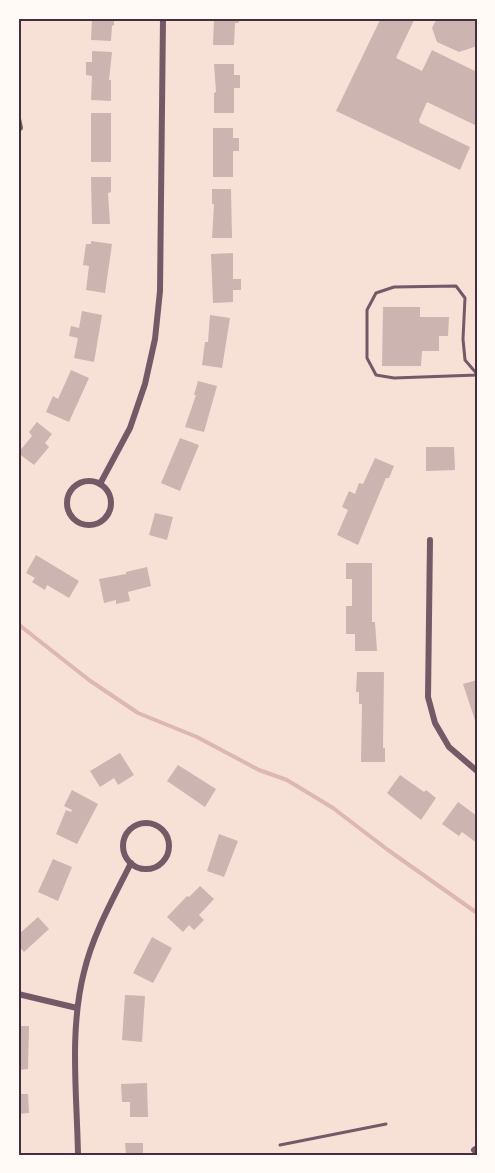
<svg xmlns="http://www.w3.org/2000/svg" width="495" height="1173" font-family="'Varela Round',sans-serif">
<style>
.lines{fill:none;stroke-linecap:round;stroke-linejoin:round}
.stream{stroke:#dcb8b0;stroke-width:4}
.building{fill:#ccb4b1}
.service{stroke:#755966;stroke-width:3}
.minor{stroke:#755966;stroke-width:6}
.neatline{fill:none;stroke:#4a2c40;stroke-width:2}
</style>
<rect width="100%" height="100%" fill="#f7e1d7"/>
<g class="lines">
<!-- stream -->
<path class="stream" d="M18,624L89,680L138,713L197,737L259,770L287,780L333,808L388,850L477,913"/>
</g>
<!-- building -->
<g class="building">
<path d="M92,18H114V25L112,26L111,41L91,40Z"/>
<path d="M214,18H239V23H235L234,45H213Z"/>
<path d="M381,18H415L396,58L422,71L432,50L477,72V126L427,102L419,120L420,123L470,147L460,170L336,111Z"/>
<path d="M437,18H477V46L459,52L437,42L432,28Z"/>
<path d="M92,51L112,52L109,80H111V101L91,100L92,76L86,75V62H92Z"/>
<path d="M214,64H234V75H240V88H234V113H214V93L216,92Z"/>
<rect x="91" y="113" width="20" height="49"/>
<path d="M213,128H233V138H239V151H233V177H213Z"/>
<path d="M91,177H111V192L108,193L110,224H92Z"/>
<path d="M212,189H231L232,238H212L214,204H212Z"/>
<path d="M91,241L112,244L105,293L86,290L89,266L83,265L86,244H91Z"/>
<path d="M233,253V279H241V290H233V302L213,303L211,254Z"/>
<path d="M383,307H420V317H449L448,336H439V351H422L421,366H382Z"/>
<path d="M82,311L102,315L94,362L74,358L78,338L69,336L71,326L79,328Z"/>
<path d="M210,315L230,318L222,368L202,365L205,342H208Z"/>
<path d="M71,370L89,378L69,422L46,412L53,396L58,399Z"/>
<path d="M198,381L217,386L204,432L185,427L196,395H194Z"/>
<path d="M37,422L52,434L45,443L49,447L34,465L18,453L32,436L29,432Z"/>
<path d="M180,438L199,445L180,491L161,483Z"/>
<path d="M426,447H454L455,470L426,471Z"/>
<path d="M375,458L394,466L389,478H386L358,545L337,535L348,510L342,507L349,491L355,494L359,483L363,484Z"/>
<path d="M155,513L173,517L167,540L149,535Z"/>
<path d="M36,555L79,581L69,598L47,585L45,590L32,582L35,578L26,573Z"/>
<path d="M346,563H372V622H375L377,651H355V634H346V606H352V579H346Z"/>
<path d="M147,567L151,586L128,592L130,601L116,604V600L104,603L99,579L126,574V572Z"/>
<path d="M357,672H384L383,748H385V762H361L362,704H359V692H356Z"/>
<path d="M477,680V726L463,684Z"/>
<path d="M120,753L134,775L118,785L114,778L100,787L90,771Z"/>
<path d="M178,765L216,789L205,807L167,781Z"/>
<path d="M400,775L424,792L426,790L436,798L421,820L387,793Z"/>
<path d="M72,790L98,804L77,844L56,834L66,810L71,812L72,810L64,806Z"/>
<path d="M458,802L477,816V843L462,832L459,836L442,824Z"/>
<path d="M219,834L238,841L224,877L207,871Z"/>
<path d="M53,859L72,867L58,901L38,892Z"/>
<path d="M200,886L214,899L199,915L204,920L194,930L189,925L183,932L167,917L187,896L189,897Z"/>
<path d="M38,917L49,929L24,952L18,945V935Z"/>
<path d="M152,937L172,948L153,983L133,973Z"/>
<path d="M125,995L145,996L142,1042L122,1040Z"/>
<path d="M18,1026H29L28,1069L18,1070Z"/>
<path d="M147,1083L148,1117H130V1102H122L121,1084Z"/>
<path d="M18,1094H28L29,1113L18,1114Z"/>
<path d="M125,1143H143V1155H126Z"/>
</g>
<g class="lines">
<!-- service -->
<g class="service">
<path d="M477,374L465,360L463,339L465,298L456,286L394,287L376,293L367,310V358L376,375L394,378L477,375"/>
<path d="M280,1145L386,1124"/>
</g>
<!-- minor -->
<g class="minor">
<path d="M18,119L20,128L18,129"/>
<circle cx="89" cy="503" r="22"/>
<path d="M100,484L130,428L145,384L155,339L160,291L163,18"/>
<path d="M430,540L428,697L435,723L449,747L477,771"/>
<circle cx="146" cy="846" r="23"/>
<path d="M18,994L77,1008"/>
<path d="M474,1150L477,1148"/>
<path d="M78,1155C77,1095 69,1031 84,972C93,934 113,899 131,863"/>
</g>
</g>
<!-- border -->
<rect width="495" height="1173" fill="none" stroke="#fffaf5" stroke-width="39"/>
<rect x="20" y="20" width="456" height="1134" class="neatline"/>
</svg>
